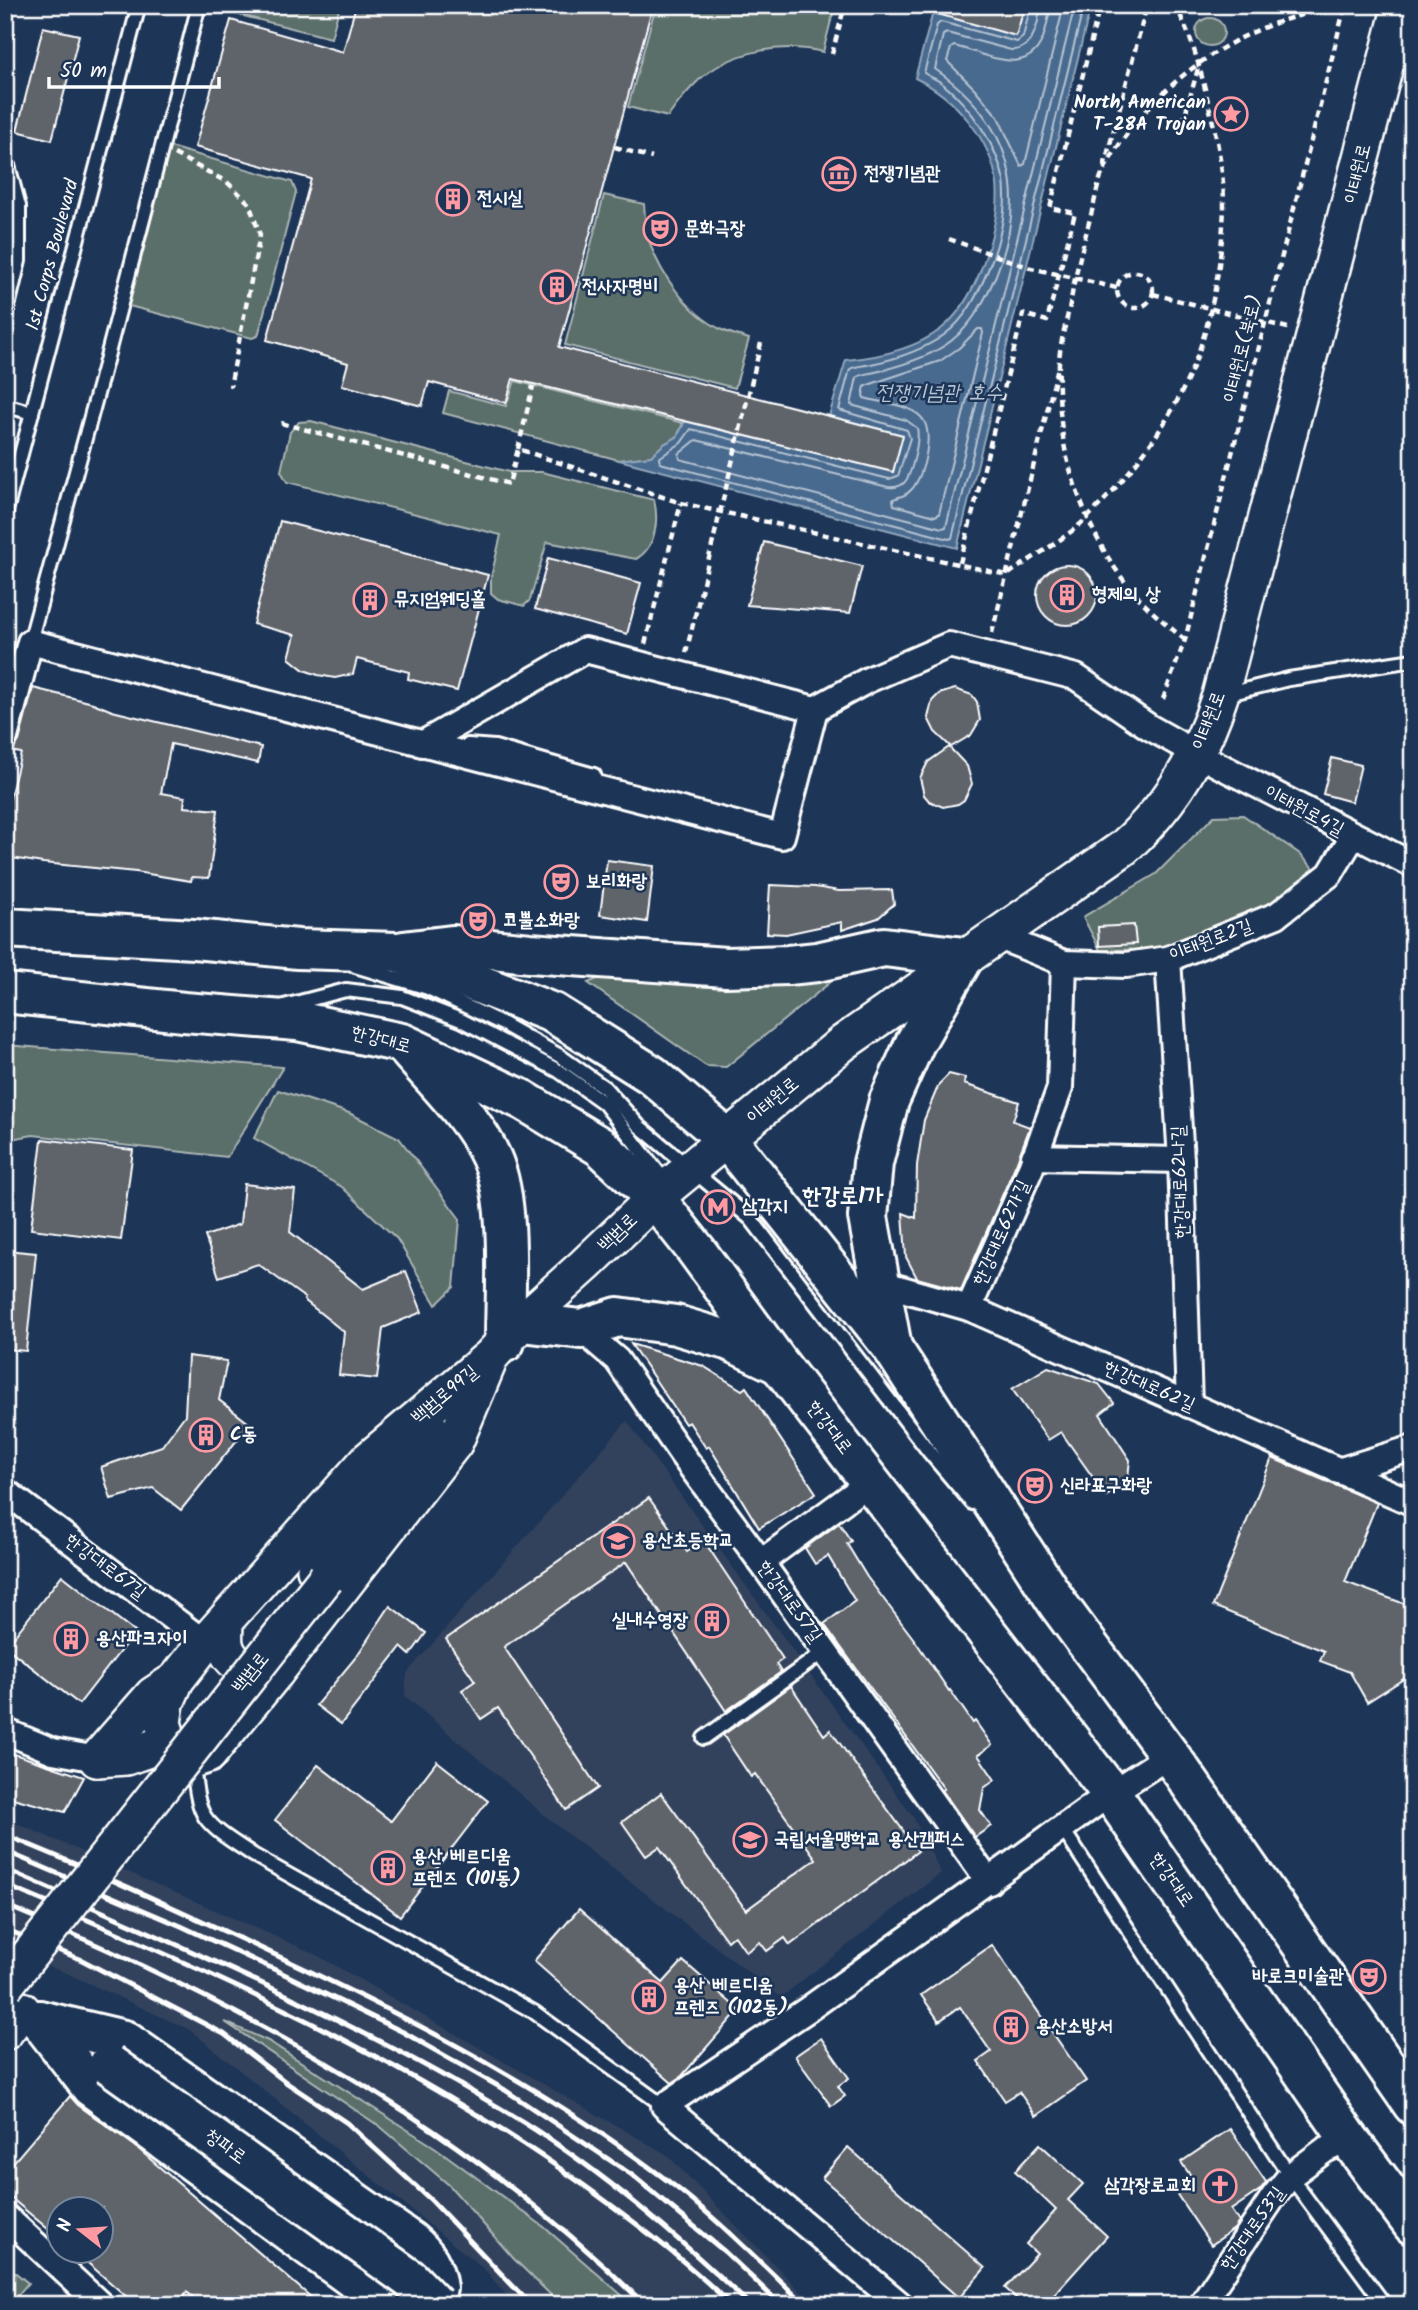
<svg xmlns="http://www.w3.org/2000/svg" width="1418" height="2310" font-family="Kalam,'Poor Story',sans-serif">
<style>
.built{fill:#31435d}
.green{fill:#5a6e6a;stroke:#acb6b4;stroke-width:2}
.water{fill:#486a8f;stroke:#91a6bc;stroke-width:2}
.lines{fill:none;stroke-linecap:round;stroke-linejoin:round}
.shore{stroke:#b6c3d2;stroke-width:2}
.building{fill:#5f646a;stroke:#fff;stroke-width:2}
.service-casing{stroke:#fff;stroke-width:18}
.minor-casing{stroke:#fff;stroke-width:30}
.secondary-casing{stroke:#fff;stroke-width:40}
.primary-casing{stroke:#fff;stroke-width:44}
.path{stroke:#fff;stroke-width:4.5;stroke-dasharray:7 5;stroke-linecap:butt}
.service{stroke:#1d3557;stroke-width:12}
.minor{stroke:#1d3557;stroke-width:24}
.secondary{stroke:#1d3557;stroke-width:35}
.primary{stroke:#1d3557;stroke-width:38}
.rail{stroke:#fff;stroke-width:5}
.secondary-bridge-casing{stroke:#fff;stroke-width:40;stroke-linecap:butt}
.primary-bridge-casing{stroke:#fff;stroke-width:44;stroke-linecap:butt}
.secondary-bridge{stroke:#1d3557;stroke-width:35}
.primary-bridge{stroke:#1d3557;stroke-width:38}
.labels{text-anchor:middle;dominant-baseline:central;stroke-width:5;stroke-linejoin:round;paint-order:stroke}
.poi-label{font-size:19px;font-weight:bold;fill:#fff;stroke:#1d3557;text-anchor:start}
.street-label{font-size:19px;fill:#fff;stroke:#1d3557}
.water-label{font-size:21px;font-style:italic;fill:#b6c3d2;stroke:#1d3557}
.quarter-label{font-size:23px;font-weight:bold;fill:#fff;stroke:#1d3557}
</style>
<rect width="100%" height="100%" fill="#1d3557"/>
<filter id="ink" filterUnits="userSpaceOnUse"><feTurbulence type="fractalNoise" baseFrequency=".0143" numOctaves="2"/><feDisplacementMap in="SourceGraphic" scale="14" xChannelSelector="R" yChannelSelector="G"/><feConvolveMatrix kernelMatrix="1 2 1 2 8 2 1 2 1" color-interpolation-filters="sRGB"/></filter>
<g filter="url(#ink)">
<!-- built -->
<g class="built">
<path d="M627,1421L913,1817L941,1873L781,1997L556,1825L405,1696L407,1673Z"/>
<path d="M5,1818L315,1954L666,2154L814,2305H515L484,2269L190,2030L62,1971L5,1951Z"/>
</g>
<!-- green -->
<g class="green">
<path d="M213,5H340L331,38L212,8Z"/>
<path d="M656,5H835L823,52C782,42 731,51 699,80C687,91 677,104 668,117L628,107Z"/>
<circle cx="1210" cy="32" r="14"/>
<path d="M170,147L292,182L296,192L258,336L252,338L129,306Z"/>
<path d="M604,195L644,204C645,215 645,227 648,237C659,274 688,313 722,330C731,334 740,336 749,339L735,388L565,345Z"/>
<path d="M515,381L683,423L677,437L664,444L651,456L619,460L443,413L449,391L506,406Z"/>
<path d="M311,421L509,472H542L654,500C659,520 656,548 636,559L547,542L530,600L524,606L498,599L491,593V577L501,535L287,482L281,471L290,432L299,422Z"/>
<path d="M1243,815L1300,854L1314,869L1272,906L1165,949L1100,950L1083,917L1156,874L1214,816Z"/>
<path d="M843,972L726,1067L706,1066L588,983L609,974Z"/>
<path d="M5,1045L283,1067L227,1157L33,1135L5,1140Z"/>
<path d="M278,1090L349,1113L399,1138L460,1219L454,1287L436,1305L397,1239L342,1187L254,1138Z"/>
<path d="M225,2022L268,2041L436,2148L544,2227L633,2305H561L514,2259L449,2185L382,2128Z"/>
<path d="M5,2264L28,2283L10,2305H5Z"/>
</g>
<!-- water -->
<path class="water" d="M1025,5H1091L957,548L619,460L651,456L664,444L677,437L685,421L893,472L903,435L829,416L846,360C878,357 915,349 941,329C960,314 971,294 980,272C990,246 1000,212 997,184C991,139 955,97 915,78L933,12L1016,35Z"/>
<g class="lines">
<!-- shore -->
<g class="shore">
<path d="M1031,5L1023,37L1017,42L941,22L937,25L924,73C930,77 937,79 943,84C971,107 997,145 1004,181C1008,209 999,244 988,270C978,294 966,319 944,335C923,350 896,359 871,364C864,366 857,365 850,369L839,410L907,430L910,438L898,476L889,479L691,429L681,443L659,458L660,463L949,539L952,538L1084,5"/>
<path d="M1040,5C1039,23 1033,51 1011,50L947,33L943,35L935,69C1009,121 1030,190 996,275C985,300 973,324 951,341C932,356 906,364 883,370C874,373 864,373 857,377L851,405L906,420L917,428C920,439 912,475 904,483C899,487 894,488 888,487L696,440L679,454L680,459L942,528L946,527L1075,5"/>
<path d="M1050,5C1050,14 1047,23 1045,32C1031,81 988,54 954,46L951,48L947,61L975,89L998,117L1021,166L1025,164L1064,5"/>
<path d="M978,329H982L983,333L939,514L935,516L894,505L893,499C900,497 907,495 912,489C924,476 935,431 921,417C909,404 881,403 864,398L863,395L865,386L940,361L959,348Z"/>
</g>
</g>
<!-- building -->
<g class="building">
<path d="M356,5H653L559,347L903,435L893,472L513,379L506,403L429,382L422,406L342,385L348,363L267,340L311,179L195,147L231,20L343,52Z"/>
<path d="M927,5H1025L1016,36L927,11Z"/>
<path d="M43,27L79,35L52,140L17,131Z"/>
<path d="M280,521L488,575L457,691L408,679L409,672L357,659L353,674L335,678L318,675L304,670L289,658L295,635L253,624Z"/>
<path d="M764,542L862,566L850,613L747,605Z"/>
<path d="M548,558L641,583L627,634L535,609Z"/>
<circle cx="1067" cy="595" r="30"/>
<path d="M33,688L93,703L112,711L261,747L258,763L171,744L161,793L185,797L184,807L218,810L209,878L192,877L191,881L136,872L43,863L5,857V818L21,753L10,751L19,741Z"/>
<path d="M955,689L972,695L977,702L980,720L971,735L951,747L935,732L928,718L932,701L939,694Z"/>
<path d="M949,747L967,766L972,784L964,800L958,804L943,807L929,801L924,795L920,778L928,762Z"/>
<path d="M1332,758L1361,765L1352,802L1323,794Z"/>
<path d="M607,860L654,866L647,922L600,915Z"/>
<path d="M770,885L815,887L839,891L892,890L894,904L878,918L842,930V922L786,934L767,933Z"/>
<path d="M1134,925L1136,944L1099,946L1098,927Z"/>
<path d="M949,1074L965,1078L964,1084L1019,1102L1013,1121L1030,1127L1016,1164L961,1290L917,1278L906,1257L903,1213L916,1218L917,1165L924,1120L939,1084Z"/>
<path d="M42,1139L133,1150L121,1240L31,1229Z"/>
<path d="M244,1184L295,1190L290,1232L363,1289L406,1271L422,1312L383,1328L377,1379L339,1375L344,1332L304,1300L305,1298L258,1264L219,1277L205,1236L240,1224Z"/>
<path d="M5,1250L36,1253L26,1351L5,1349Z"/>
<path d="M631,1344L703,1366L742,1390L746,1387L816,1493L759,1528L709,1446L706,1448L689,1422L685,1424Z"/>
<path d="M188,1356L227,1361L219,1400L250,1424L181,1510L153,1488L111,1499L101,1467L162,1446L185,1415Z"/>
<path d="M1048,1367L1099,1384L1114,1403L1100,1414L1130,1460L1127,1485L1106,1496L1061,1432L1048,1440L1012,1389Z"/>
<path d="M1272,1458L1377,1503L1345,1582L1413,1607V1673L1367,1702L1350,1672L1320,1661L1324,1651L1213,1606Z"/>
<path d="M649,1498L687,1552L704,1541L783,1659L776,1664L781,1672L726,1711L626,1562L504,1647L598,1788L566,1810L498,1708L481,1719L462,1690L475,1681L446,1639Z"/>
<path d="M839,1523L851,1541L847,1544L867,1577L916,1642L949,1691L950,1690L973,1723L975,1721L992,1745L978,1755L995,1780L984,1788L980,1810L991,1826L975,1837L942,1790L944,1789L824,1624L855,1601L828,1556L815,1564L805,1548Z"/>
<path d="M62,1575L135,1632L79,1704L6,1647Z"/>
<path d="M390,1606L426,1633L410,1655L401,1647L341,1724L316,1705L356,1657Z"/>
<path d="M791,1686L824,1735L830,1730L918,1851L790,1945L785,1938L767,1951L760,1942L746,1952L734,1935L727,1941L659,1847L646,1856L622,1822L661,1793L746,1910L816,1859L755,1774L751,1777L723,1735Z"/>
<path d="M5,1751L84,1777L65,1812L5,1796Z"/>
<path d="M437,1761L488,1801L400,1916L275,1820L318,1765L391,1821Z"/>
<path d="M579,1909L663,1983L683,1961L739,2010L681,2077L672,2083L534,1961Z"/>
<path d="M992,1945L1086,2081L1036,2116L1019,2092L1005,2101L978,2061L991,2052L960,2007L939,2021L921,1995Z"/>
<path d="M821,2038L849,2078L838,2086L845,2096L831,2106L795,2056Z"/>
<path d="M70,2096L78,2105L135,2146L320,2305H201L187,2292L176,2305H136L73,2250H102V2208H60V2239L5,2193V2172Z"/>
<path d="M1230,2129L1266,2182L1260,2190L1231,2210L1239,2222L1234,2229L1211,2245L1172,2187L1190,2175L1181,2162Z"/>
<path d="M1040,2144L1083,2184L1068,2200L1107,2236L1045,2305H1024L1005,2288L1037,2254L1026,2244L1056,2210L1015,2171Z"/>
<path d="M848,2147L985,2268L959,2298L822,2178Z"/>
</g>
<g class="lines">
<defs>
<g id="service">
<path d="M5,154L19,206V261L5,319"/>
<path d="M5,405L32,413"/>
<path d="M5,515L139,5"/>
<path d="M30,642L107,357L199,5"/>
<path d="M1224,695L1289,679L1413,660"/>
<path d="M468,745L495,747L594,775"/>
<path d="M355,966L428,988L503,1024L560,1056L605,1088L639,1126L751,1219L930,1453L972,1503"/>
<path d="M284,1006L346,990L402,997L461,1020L559,1071L604,1103L668,1185"/>
<path d="M704,1738L825,1651"/>
<path d="M202,1763L194,1773C196,1788 197,1804 205,1817C216,1833 238,1844 253,1855L534,2012L664,2106"/>
<path d="M1062,1828L1290,2176L1385,2305"/>
</g>
<g id="minor">
<path d="M815,709L868,680L949,645L1076,677L1149,727L1197,754L1413,865"/>
<path d="M5,737L30,642C281,706 531,772 782,836L815,709L585,650L422,744"/>
<path d="M997,936L1064,963L1126,965L1168,959L1277,915L1330,874L1353,836"/>
<path d="M1168,959L1181,1160L1189,1405"/>
<path d="M1034,1157L1181,1160"/>
<path d="M881,1283L969,1308L1413,1503"/>
<path d="M969,1308L1030,1170L1060,1088L1064,963"/>
<path d="M581,1329L617,1360L683,1456L761,1562L989,1882"/>
<path d="M1338,1471L1413,1448"/>
<path d="M5,1491L205,1643"/>
<path d="M761,1562L870,1482"/>
<path d="M5,1731L53,1751L97,1759"/>
<path d="M5,2216L101,2305"/>
<path d="M901,2305L664,2106L807,2010L1111,1793L1170,1755"/>
<path d="M1201,2305L1274,2196L1290,2176L1325,2150L1349,2139"/>
</g>
<g id="secondary">
<path d="M491,1356L455,1442L276,1672L208,1755L199,1758L180,1755L169,1742L163,1723L166,1703L176,1680L205,1643L369,1459L491,1356L522,1322L585,1265L655,1198L843,1043L1123,848C1170,807 1201,755 1220,696L1401,5"/>
<path d="M315,1569L430,1428"/>
<path d="M225,1621C225,1628 224,1637 225,1644C229,1666 256,1676 276,1672"/>
<path d="M97,1759L153,1695L176,1680"/>
<path d="M97,1759L126,1757L169,1742"/>
<path d="M5,2032L22,2010"/>
</g>
<g id="primary">
<path d="M5,928L194,939L298,949L397,952L553,1013L652,1075L727,1139L891,1346L1058,1604L1182,1772L1413,2105"/>
<path d="M403,951L452,945L530,953L726,967L788,965L817,962L884,947L964,957L915,1043L889,1101L873,1163L868,1217L891,1342"/>
<path d="M5,993L184,1012L297,1021L402,1043L523,1100L601,1147L655,1198L696,1250L779,1364L1111,1793L1349,2139L1413,2225"/>
<path d="M410,1052C439,1085 474,1119 492,1159C512,1204 505,1292 505,1342"/>
<path d="M522,1322L581,1329L618,1317L676,1325L730,1341L776,1363"/>
<path d="M39,2020L124,2040L410,2241C427,2255 434,2266 437,2288L424,2305"/>
<path d="M39,2020L91,2087L389,2305"/>
</g>
</defs>
<!-- service casing -->
<use href="#service" class="service-casing"/>
<!-- minor casing -->
<use href="#minor" class="minor-casing"/>
<!-- secondary casing -->
<use href="#secondary" class="secondary-casing"/>
<!-- primary casing -->
<use href="#primary" class="primary-casing"/>
<!-- path -->
<g class="path">
<path d="M832,54L845,5"/>
<path d="M1183,122L1199,65"/>
<path d="M615,147L652,158"/>
<path d="M174,154L227,182L249,203L260,235L230,387"/>
<path d="M1104,167L1147,5"/>
<path d="M949,239L1031,268L1117,288"/>
<circle cx="1135" cy="290" r="18"/>
<path d="M1153,294L1288,328"/>
<path d="M281,423L509,484L518,449L681,503L1007,575C1033,557 1067,538 1089,516C1127,478 1164,431 1186,383C1211,330 1222,264 1224,206C1224,172 1217,138 1209,106C1201,71 1192,36 1175,5"/>
<path d="M518,449L533,386"/>
<path d="M960,563L1023,314L1047,321L1075,213L1050,208L1100,5"/>
<path d="M992,633L1058,367"/>
<path d="M1185,640C1169,626 1152,613 1138,597C1104,561 1081,510 1068,462C1060,431 1058,394 1059,362C1060,342 1067,320 1071,300C1076,269 1085,238 1093,207C1096,196 1098,182 1103,172C1154,75 1264,4 1374,6"/>
<path d="M645,644L681,503"/>
<path d="M686,653L761,343"/>
<path d="M1163,699L1185,640L1345,6"/>
</g>
<!-- service -->
<use href="#service" class="service"/>
<!-- minor -->
<use href="#minor" class="minor"/>
<!-- secondary -->
<use href="#secondary" class="secondary"/>
<!-- primary -->
<use href="#primary" class="primary"/>
<!-- rail -->
<g class="rail">
<path d="M5,1835C88,1868 170,1906 252,1944C394,2010 534,2080 660,2175C712,2213 758,2260 805,2305"/>
<path d="M5,1851L181,1926L282,1973L403,2032L505,2090L632,2175L725,2252L781,2305"/>
<path d="M5,1869C181,1946 359,2021 523,2122C606,2174 679,2238 750,2305"/>
<path d="M5,1885C211,1971 415,2062 596,2194C643,2228 690,2264 731,2305"/>
<path d="M5,1905C238,2002 465,2125 645,2305"/>
<path d="M5,1929L80,1959L224,2034L287,2083L347,2123L432,2201L531,2305"/>
</g>
<defs>
<path id="secondary-bridge" d="M5,1986L326,1578"/>
<path id="primary-bridge" d="M109,2064L410,2279L435,2305"/>
</defs>
<!-- secondary-bridge casing -->
<use href="#secondary-bridge" class="secondary-bridge-casing"/>
<!-- primary-bridge casing -->
<use href="#primary-bridge" class="primary-bridge-casing"/>
<!-- secondary-bridge -->
<use href="#secondary-bridge" class="secondary-bridge"/>
<!-- primary-bridge -->
<use href="#primary-bridge" class="primary-bridge"/>
</g>
</g>
<!-- icons -->
<defs>
<symbol id="sight-ring" viewBox="-11 -11 22 22"><circle r="9.5" fill="#1d3557" stroke="#ff9aa2" stroke-width="1.5"/><path d="M0-6L1.8-2.2L6-1.7L2.9 1.2L3.7 5.4L0 3.3L-3.7 5.4L-2.9 1.2L-6-1.7L-1.8-2.2Z" fill="#ff9aa2"/></symbol>
<symbol id="museum-ring" viewBox="-11 -11 22 22"><circle r="9.5" fill="#1d3557" stroke="#ff9aa2" stroke-width="1.5"/><path d="M0-6L6-3V-2H-6V-3ZM-5-1h2V3h-2ZM-1-1h2V3h-2ZM3-1h2V3H3ZM-6 4H6V6H-6Z" fill="#ff9aa2"/></symbol>
<symbol id="building-ring" viewBox="-11 -11 22 22"><circle r="9.5" fill="#1d3557" stroke="#ff9aa2" stroke-width="1.5"/><path d="M-4-6H4V6H1V3H-1V6H-4ZM-2.5-4.3h1.7v1.8h-1.7ZM.8-4.3h1.7v1.8H.8ZM-2.5-1h1.7V.8h-1.7ZM.8-1h1.7V.8H.8Z" fill="#ff9aa2"/></symbol>
<symbol id="theatre-ring" viewBox="-11 -11 22 22"><circle r="9.5" fill="#1d3557" stroke="#ff9aa2" stroke-width="1.5"/><path d="M-5-5.5Q0-4 5-5.5V0Q5 5 0 6Q-5 5-5 0ZM-3.3-2.5H-1v1.5H-3.3ZM1-2.5H3.3v1.5H1ZM-2.8 1Q0 5.5 2.8 1Z" fill="#ff9aa2"/></symbol>
<symbol id="metro-ring" viewBox="-11 -11 22 22"><circle r="9.5" fill="#1d3557" stroke="#ff9aa2" stroke-width="1.5"/><path d="M-5.5 5V-5H-3L0 0L3-5H5.5V5H3V-.5L0 4L-3-.5V5Z" fill="#ff9aa2"/></symbol>
<symbol id="school-ring" viewBox="-11 -11 22 22"><circle r="9.5" fill="#1d3557" stroke="#ff9aa2" stroke-width="1.5"/><path d="M0-5L7-2L0 1L-7-2ZM-4 1L0 2.5L4 1V4Q0 6-4 4Z" fill="#ff9aa2"/></symbol>
<symbol id="church-ring" viewBox="-11 -11 22 22"><circle r="9.5" fill="#1d3557" stroke="#ff9aa2" stroke-width="1.5"/><path d="M-1.2-6h2.4v3.5h3.3v2.4h-3.3V6h-2.4V-.1h-3.3v-2.4h3.3Z" fill="#ff9aa2"/></symbol>
</defs>
<g fill-rule="evenodd">
<use href="#sight-ring" x="1212" y="95" width="38" height="38"/>
<use href="#museum-ring" x="820" y="155" width="38" height="38"/>
<use href="#building-ring" x="434" y="180" width="38" height="38"/>
<use href="#theatre-ring" x="641" y="210" width="38" height="38"/>
<use href="#building-ring" x="538" y="268" width="38" height="38"/>
<use href="#building-ring" x="1048" y="576" width="38" height="38"/>
<use href="#building-ring" x="351" y="581" width="38" height="38"/>
<use href="#theatre-ring" x="542" y="863" width="38" height="38"/>
<use href="#theatre-ring" x="459" y="902" width="38" height="38"/>
<use href="#metro-ring" x="699" y="1188" width="38" height="38"/>
<use href="#building-ring" x="187" y="1416" width="38" height="38"/>
<use href="#theatre-ring" x="1016" y="1467" width="38" height="38"/>
<use href="#school-ring" x="599" y="1522" width="38" height="38"/>
<use href="#building-ring" x="693" y="1602" width="38" height="38"/>
<use href="#building-ring" x="52" y="1620" width="38" height="38"/>
<use href="#school-ring" x="731" y="1821" width="38" height="38"/>
<use href="#building-ring" x="369" y="1849" width="38" height="38"/>
<use href="#theatre-ring" x="1350" y="1958" width="38" height="38"/>
<use href="#building-ring" x="630" y="1978" width="38" height="38"/>
<use href="#building-ring" x="992" y="2008" width="38" height="38"/>
<use href="#church-ring" x="1201" y="2167" width="38" height="38"/>
</g>
<g class="labels">
<!-- poi labels -->
<g class="poi-label">
<text x="1206" y="103" text-anchor="end">North American<tspan x="1206" dy="22">T-28A Trojan</tspan></text>
<text x="864" y="174">전쟁기념관</text>
<text x="477" y="199">전시실</text>
<text x="684" y="229">문화극장</text>
<text x="582" y="287">전사자명비</text>
<text x="1092" y="595">형제의 상</text>
<text x="394" y="600">뮤지엄웨딩홀</text>
<text x="586" y="882">보리화랑</text>
<text x="503" y="921">코뿔소화랑</text>
<text x="742" y="1207">삼각지</text>
<text x="230" y="1435">C동</text>
<text x="1060" y="1486">신라표구화랑</text>
<text x="642" y="1541">용산초등학교</text>
<text x="688" y="1621" text-anchor="end">실내수영장</text>
<text x="96" y="1639">용산파크자이</text>
<text x="774" y="1840">국립서울맹학교 용산캠퍼스</text>
<text x="412" y="1857">용산 베르디움<tspan x="412" dy="22">프렌즈 (101동)</tspan></text>
<text x="1344" y="1977" text-anchor="end">바로크미술관</text>
<text x="674" y="1986">용산 베르디움<tspan x="674" dy="22">프렌즈 (102동)</tspan></text>
<text x="1036" y="2027">용산소방서</text>
<text x="1196" y="2186" text-anchor="end">삼각장로교회</text>
</g>
<!-- street labels -->
<g class="street-label">
<text transform="translate(1358 174) rotate(-76)">이태원로</text>
<text transform="translate(53 255) rotate(-75)">1st Corps Boulevard</text>
<text transform="translate(1243 349) rotate(-76)">이태원로(북로)</text>
<text transform="translate(1209 721) rotate(-69)">이태원로</text>
<text transform="translate(1304 811) rotate(28)">이태원로4길</text>
<text transform="translate(1211 941) rotate(-21)">이태원로2길</text>
<text transform="translate(381 1040) rotate(15)">한강대로</text>
<text transform="translate(773 1101) rotate(-40)">이태원로</text>
<text transform="translate(1181 1182) rotate(-92)">한강대로62나길</text>
<text transform="translate(618 1233) rotate(-44)">백범로</text>
<text transform="translate(1002 1233) rotate(-66)">한강대로62가길</text>
<text transform="translate(1149 1387) rotate(24)">한강대로62길</text>
<text transform="translate(445 1395) rotate(-40)">백범로99길</text>
<text transform="translate(829 1428) rotate(53)">한강대로</text>
<text transform="translate(105 1567) rotate(37)">한강대로67길</text>
<text transform="translate(789 1602) rotate(54)">한강대로57길</text>
<text transform="translate(251 1673) rotate(-51)">백범로</text>
<text transform="translate(1171 1880) rotate(55)">한강대로</text>
<text transform="translate(225 2147) rotate(36)">청파로</text>
<text transform="translate(1253 2229) rotate(-55)">한강대로53길</text>
</g>
<!-- water labels -->
<g class="water-label">
<text x="939" y="393">전쟁기념관 호수</text>
</g>
<!-- quarter labels -->
<g class="quarter-label">
<text x="843" y="1197">한강로1가</text>
</g>
</g>
<!-- margin -->
<rect width="1418" height="2310" fill="none" stroke="#1d3557" stroke-width="28"/>
<rect x="14" y="14" width="1390" height="2282" fill="none" stroke="#fff" stroke-width="2.5" filter="url(#ink)"/>
<!-- north arrow -->
<g transform="translate(80 2230) rotate(287)"><circle r="33" fill="#1d3557" stroke="#77869a" stroke-width="2"/>
<path d="M0-5L12 26L0 18L-12 26Z" fill="#ff9aa2"/>
<text y="-10" font-size="19" font-weight="bold" text-anchor="middle" fill="#ffffff">N</text>
</g>
<!-- scale -->
<path d="M49 77v10h170v-10" fill="none" stroke="#ffffff" stroke-width="3.5"/>
<text x="60" y="77" font-size="21" fill="#ffffff" stroke="#1d3557" stroke-width="5" paint-order="stroke">50 m</text>
</svg>
